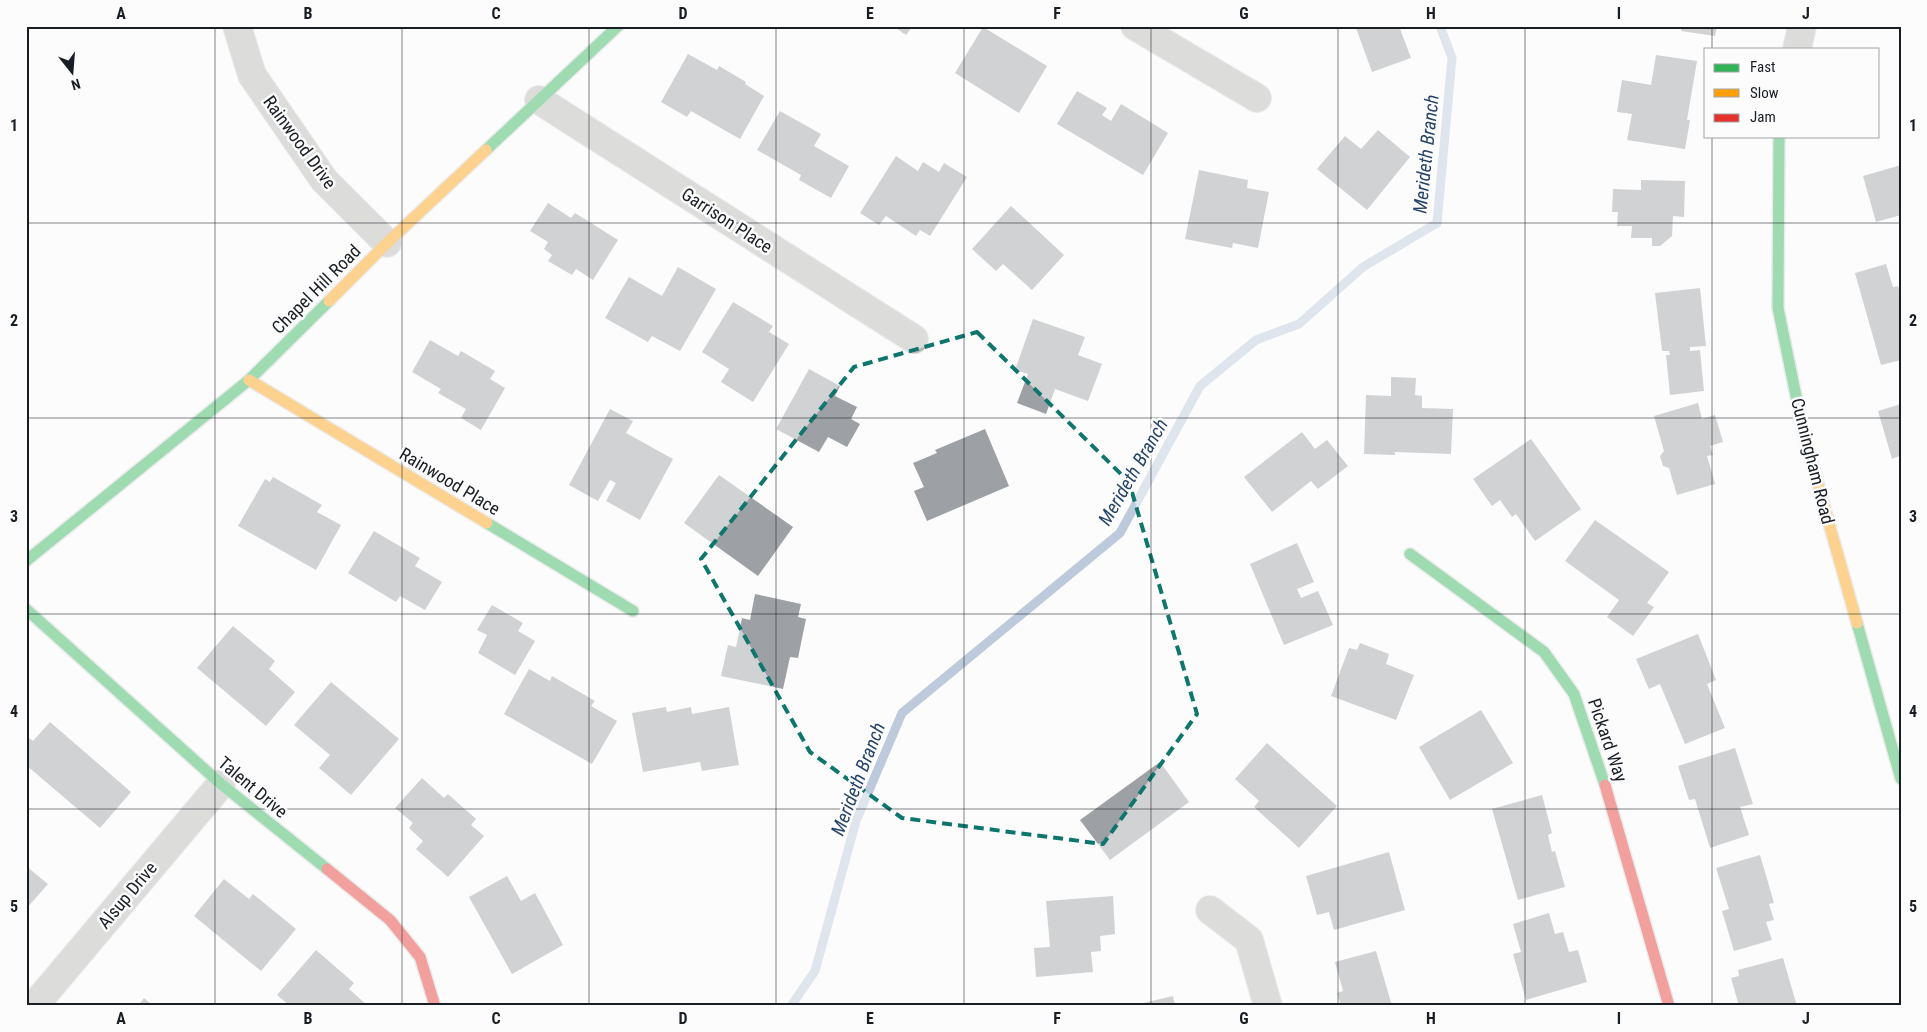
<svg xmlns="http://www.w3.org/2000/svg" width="1927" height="1032" font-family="'Roboto Condensed',sans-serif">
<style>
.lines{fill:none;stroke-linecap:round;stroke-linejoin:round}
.stream{stroke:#bccadc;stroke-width:9}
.building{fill:#9da1a5}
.street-casing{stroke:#d8d8da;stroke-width:30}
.fast-casing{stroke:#d8d8da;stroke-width:14}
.slow-casing{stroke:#d8d8da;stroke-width:14}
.jam-casing{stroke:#d8d8da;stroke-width:14}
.street{stroke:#b6b6b3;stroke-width:28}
.fast{stroke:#30b455;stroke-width:11}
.slow{stroke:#ff9f0a;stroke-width:11}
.jam{stroke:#e5322d;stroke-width:11}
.marked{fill:none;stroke:#0f766e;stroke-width:4;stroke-dasharray:10 6;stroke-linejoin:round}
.grid{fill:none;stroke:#191e25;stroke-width:1;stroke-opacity:0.55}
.labels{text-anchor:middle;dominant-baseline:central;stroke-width:5;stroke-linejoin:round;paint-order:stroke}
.street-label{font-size:18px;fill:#191e25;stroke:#fcfcfc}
.water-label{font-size:19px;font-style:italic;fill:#264468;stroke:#fcfcfc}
.neatline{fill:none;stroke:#191e25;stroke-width:2}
.grid-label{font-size:16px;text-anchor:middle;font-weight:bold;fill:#191e25}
</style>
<rect width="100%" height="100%" fill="#fcfcfc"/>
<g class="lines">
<!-- stream -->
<path class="stream" d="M791,1006L815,971L856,821L902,713L1120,533L1200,386L1256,340L1299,324L1363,267L1437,223L1452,58L1440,26"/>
</g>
<!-- building -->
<g class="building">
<path d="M893,26H913L906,35Z"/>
<path d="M1362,26H1399L1411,58L1372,72L1356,28Z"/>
<path d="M1682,26H1717L1715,36L1681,31Z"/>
<path d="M983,27L1047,66L1019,113L955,73Z"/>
<path d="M688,54L717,70L719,66L746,82L745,84L764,96L740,139L691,111L687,117L661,102Z"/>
<path d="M1656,55L1697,61L1687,120H1690L1685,149L1627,140L1632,114L1617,112L1622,80L1651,85Z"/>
<path d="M1077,91L1107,108L1102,115L1111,121L1121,104L1168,133L1143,175L1057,124Z"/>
<path d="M780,111L821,134L814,146L849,166L831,198L799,180L801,175L757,150Z"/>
<path d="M1378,130L1410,157L1367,210L1317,169L1345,136L1361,149Z"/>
<path d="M896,156L918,171L923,162L939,172L944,163L967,177L930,236L920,230L916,236L886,216L879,225L860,213Z"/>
<path d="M1901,165V215L1876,222L1863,176Z"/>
<path d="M1199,170L1248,180L1247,188L1269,192L1258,248L1233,243L1232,248L1185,239Z"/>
<path d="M1641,180L1685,181L1684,217L1673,216L1672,236L1660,246H1652V238H1631L1632,226H1617L1618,212H1612L1613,189L1641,190Z"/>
<path d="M548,203L571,218L575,213L618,240L593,280L576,269L572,275L548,261L552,255L544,249L548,242L530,231Z"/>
<path d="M1011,206L1064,255L1032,290L1003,264L996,271L972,249Z"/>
<path d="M1886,264L1893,287L1898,286L1901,294V360L1881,365L1855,273Z"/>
<path d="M678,267L716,289L680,351L652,336L648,342L605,318L629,277L662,296Z"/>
<path d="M1700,288L1706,346L1690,347V351L1700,350L1704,391L1670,395L1666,355H1670L1669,351H1662L1655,293Z"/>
<path d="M733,302L773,326L769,332L789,344L753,402L721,382L729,369L702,352Z"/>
<path d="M1033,319L1085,337L1078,355L1102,364L1088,401L1055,389L1046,414L1017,403L1028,374L1015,370Z"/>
<path d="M430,340L458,356L461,351L495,371L490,379L505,388L481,430L461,418L466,409L438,393L441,389L412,372Z"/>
<path d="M809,369L840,386L835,396L857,407L851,419L860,424L847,447L828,437L819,452L776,429Z"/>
<path d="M1391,377L1416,378L1415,395L1422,396V408L1453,409L1451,454L1395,452V455L1364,454L1366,395L1391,396Z"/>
<path d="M1698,403L1702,419L1715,415L1723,442L1710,446L1713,455L1707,456L1715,484L1677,495L1669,468L1663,466L1660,456L1664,451L1654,416Z"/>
<path d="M1901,404V461H1900L1899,456L1892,459L1878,411Z"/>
<path d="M610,409L633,421L626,433L673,459L640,520L606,501L616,483L610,480L598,501L569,485Z"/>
<path d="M985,429L1009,486L927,521L914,491L924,487L913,463L937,453L935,450Z"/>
<path d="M1302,432L1315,449L1327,440L1348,466L1318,489L1311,481L1272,512L1244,477Z"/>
<path d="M1531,439L1581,509L1535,541L1516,514L1512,517L1500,500L1492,506L1473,479Z"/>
<path d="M719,475L793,527L758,576L684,523Z"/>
<path d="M273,477L322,505L317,512L341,525L316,570L238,526L265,479L270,482Z"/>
<path d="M1595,520L1669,572L1647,603L1654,607L1633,636L1607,617L1619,600L1565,561Z"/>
<path d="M374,531L420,558L415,566L442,582L425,610L400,596L396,602L348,573Z"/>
<path d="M1297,543L1314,582L1297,589L1301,598L1318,591L1333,625L1284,645L1250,564Z"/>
<path d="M755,594L801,604L798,617L806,619L798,658L790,657L783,689L721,676L728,645L736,647L742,618L750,620Z"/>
<path d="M492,605L523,623L518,631L535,641L515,675L478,653L487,635L477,630Z"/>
<path d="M233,626L275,661L269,669L295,692L266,726L197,668Z"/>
<path d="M1698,634L1716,680L1707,684L1725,728L1685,744L1660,684L1649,689L1636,659Z"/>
<path d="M1360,643L1389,654L1386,664L1414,675L1396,720L1331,696L1349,648L1357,650Z"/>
<path d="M529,669L550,681L552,676L595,701L591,706L617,721L592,764L504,714Z"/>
<path d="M331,682L399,739L351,795L319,768L330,755L294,725Z"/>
<path d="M666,707L667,712L691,707L692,714L729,707L739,765L702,771L700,762L643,772L632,713Z"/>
<path d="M1481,710L1513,763L1450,800L1419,747Z"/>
<path d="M50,722L131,792L100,828L26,765V736L33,741Z"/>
<path d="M1267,743L1337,806L1299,848L1254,807L1259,801L1235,779Z"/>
<path d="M1735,748L1753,804L1740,807L1749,835L1710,848L1695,799L1689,800L1678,766Z"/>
<path d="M1160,762L1189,802L1110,860L1080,820Z"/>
<path d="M422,778L444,798L448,794L476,819L471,825L484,836L448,877L416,849L423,841L409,828L413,823L395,808Z"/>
<path d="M1542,795L1552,833L1548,835L1552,852L1555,851L1565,887L1518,900L1492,809Z"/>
<path d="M1389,852L1405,910L1334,930L1329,912L1317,915L1306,876Z"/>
<path d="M1760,855L1774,903L1769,904L1774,920L1766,922L1772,940L1734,951L1722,911L1729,909L1716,868Z"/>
<path d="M26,866L48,884L26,909Z"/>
<path d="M507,876L521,901L535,893L563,945L512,974L469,897Z"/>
<path d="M224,879L249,899L253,894L296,929L261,971L194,916Z"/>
<path d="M1113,896L1115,934L1100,936L1101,951L1091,952L1093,972L1036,977L1034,948L1050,947L1046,901Z"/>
<path d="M1549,913L1555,934L1563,932L1569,952L1578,950L1587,982L1526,1000L1513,954L1521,952L1513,924Z"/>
<path d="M316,950L354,983L349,989L368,1006H290L277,995Z"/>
<path d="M1376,951L1392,1006H1341L1337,993L1343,991L1335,962Z"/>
<path d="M1783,958L1797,1006H1739L1731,978L1739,976L1738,970Z"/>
<path d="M1173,996L1175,1006H1139V1004Z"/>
<path d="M144,998L153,1006H138Z"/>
</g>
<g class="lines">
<defs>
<g id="street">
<path d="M237,26L252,75L324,180L387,243"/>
<path d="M1135,26L1257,98"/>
<path d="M1797,49L1802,26"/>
<path d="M539,100L914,339"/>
<path d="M1210,910L1249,940L1268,1006"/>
<path d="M34,1006L221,784"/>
</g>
<g id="fast">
<path d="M1779,136L1778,308L1804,435L1812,463"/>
<path d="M486,150L618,26"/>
<path d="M487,523L633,611"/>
<path d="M1410,554L1544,652L1574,694L1605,785"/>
<path d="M26,561L249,380L329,301"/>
<path d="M26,609L221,784L327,869"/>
<path d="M1857,623L1901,779"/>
</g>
<g id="slow">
<path d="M329,301L387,243L486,150"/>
<path d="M249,380L487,523"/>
<path d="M1812,463L1857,623"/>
</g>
<g id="jam">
<path d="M1605,785L1669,1006"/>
<path d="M327,869L390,920L420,957L435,1006"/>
</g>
</defs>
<!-- street casing -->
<use href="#street" class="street-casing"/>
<!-- fast casing -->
<use href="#fast" class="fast-casing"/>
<!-- slow casing -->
<use href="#slow" class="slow-casing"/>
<!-- jam casing -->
<use href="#jam" class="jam-casing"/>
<!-- street -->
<use href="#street" class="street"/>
<!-- fast -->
<use href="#fast" class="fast"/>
<!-- slow -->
<use href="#slow" class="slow"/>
<!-- jam -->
<use href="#jam" class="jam"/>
</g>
<!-- marked area -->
<path d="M0 0H1927V1032H0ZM977,332L1129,482L1197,714L1103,844L902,818L810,752L701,559L854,367Z" fill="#fcfcfc" fill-opacity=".55" fill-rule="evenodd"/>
<path class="marked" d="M977,332L1129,482L1197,714L1103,844L902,818L810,752L701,559L854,367Z"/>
<!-- grid -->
<path class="grid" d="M215,26V1006M402,26V1006M589,26V1006M776,26V1006M964,26V1006M1151,26V1006M1338,26V1006M1525,26V1006M1712,26V49M1712,136V1006M26,223H1901M26,418H1901M26,614H1901M26,809H1901"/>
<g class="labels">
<!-- street labels -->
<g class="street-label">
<text transform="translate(300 142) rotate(54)">Rainwood Drive</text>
<text transform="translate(727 220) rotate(33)">Garrison Place</text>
<text transform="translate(316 289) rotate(-45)">Chapel Hill Road</text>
<text transform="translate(1813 461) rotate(76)">Cunningham Road</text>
<text transform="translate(450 481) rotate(31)">Rainwood Place</text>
<text transform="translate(1608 740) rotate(71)">Pickard Way</text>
<text transform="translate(253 787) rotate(40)">Talent Drive</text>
<text transform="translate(127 895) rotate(-50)">Alsup Drive</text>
</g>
<!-- water labels -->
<g class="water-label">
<text transform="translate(1426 154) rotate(-84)">Merideth Branch</text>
<text transform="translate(1133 472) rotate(-60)">Merideth Branch</text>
<text transform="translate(858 779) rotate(-69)">Merideth Branch</text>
</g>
</g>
<!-- border -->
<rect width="1927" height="1032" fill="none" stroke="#fcfcfc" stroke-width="55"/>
<!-- legend -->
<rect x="1704" y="48" width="175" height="90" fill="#fcfcfc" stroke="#a1a3a6"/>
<rect x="1714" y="64" width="25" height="8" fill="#30b455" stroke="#a1a3a6"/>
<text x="1750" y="72" font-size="15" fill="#191e25">Fast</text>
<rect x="1714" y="89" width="25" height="8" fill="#ff9f0a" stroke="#a1a3a6"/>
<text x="1750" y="98" font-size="15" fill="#191e25">Slow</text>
<rect x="1714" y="114" width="25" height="8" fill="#e5322d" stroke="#a1a3a6"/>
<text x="1750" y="122" font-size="15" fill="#191e25">Jam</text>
<!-- north arrow -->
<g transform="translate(72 72) rotate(163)" stroke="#fcfcfc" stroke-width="4" paint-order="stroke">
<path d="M0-4L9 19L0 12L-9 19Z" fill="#191e25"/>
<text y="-8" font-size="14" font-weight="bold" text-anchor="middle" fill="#191e25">N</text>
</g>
<rect x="28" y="28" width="1872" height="976" class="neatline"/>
<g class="grid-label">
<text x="121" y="19">A</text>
<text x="308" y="19">B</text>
<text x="496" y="19">C</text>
<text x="683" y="19">D</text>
<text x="870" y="19">E</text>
<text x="1057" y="19">F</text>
<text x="1244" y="19">G</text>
<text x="1431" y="19">H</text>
<text x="1619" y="19">I</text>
<text x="1806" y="19">J</text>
<text x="14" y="131">1</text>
<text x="1913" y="131">1</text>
<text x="14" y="326">2</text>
<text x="1913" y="326">2</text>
<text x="14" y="522">3</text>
<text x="1913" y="522">3</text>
<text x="14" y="717">4</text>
<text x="1913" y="717">4</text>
<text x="14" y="912">5</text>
<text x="1913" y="912">5</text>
<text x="121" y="1024">A</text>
<text x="308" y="1024">B</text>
<text x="496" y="1024">C</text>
<text x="683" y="1024">D</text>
<text x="870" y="1024">E</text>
<text x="1057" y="1024">F</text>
<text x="1244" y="1024">G</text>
<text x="1431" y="1024">H</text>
<text x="1619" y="1024">I</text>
<text x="1806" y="1024">J</text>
</g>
</svg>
